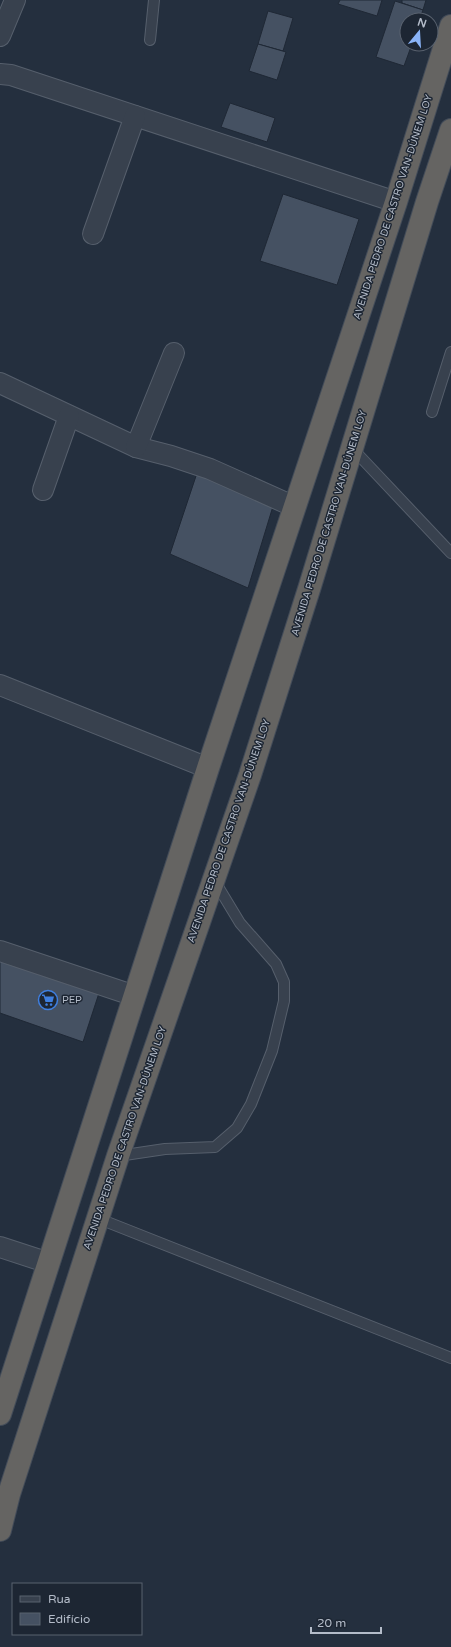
<svg xmlns="http://www.w3.org/2000/svg" width="451" height="1647" font-family="'Varela Round',sans-serif">
<style>
.building{fill:#455162;stroke:#1f2835}
.lines{fill:none;stroke-linecap:round;stroke-linejoin:round}
.service-casing{stroke:#565f6c;stroke-width:12}
.minor-casing{stroke:#565f6c;stroke-width:22}
.trunk-casing{stroke:#434c59;stroke-width:24}
.service{stroke:#38414e;stroke-width:10}
.minor{stroke:#38414e;stroke-width:20}
.trunk{stroke:#656462;stroke-width:22}
.labels{text-anchor:middle;dominant-baseline:central;stroke-width:3;stroke-linejoin:round;paint-order:stroke}
.street-label{font-size:10px;fill:#b4bcc9;stroke:#1d2633}
.poi-label{font-size:10px;fill:#b4bcc9;stroke:#1d2633;text-anchor:start}
</style>
<rect width="100%" height="100%" fill="#242f3e"/>
<!-- building -->
<g class="building">
<path d="M340,0H382L377,16L338,4Z"/>
<path d="M402,0H426L423,10L402,3Z"/>
<path d="M395,1L423,10L419,20H407V44H412L404,66L376,57Z"/>
<path d="M268,11L293,18L283,51L258,44Z"/>
<path d="M258,44L286,52L277,80L249,71Z"/>
<path d="M230,103L275,118L267,142L221,127Z"/>
<path d="M283,194L359,219L337,285L260,261Z"/>
<path d="M199,467L274,503L248,588L170,554Z"/>
<path d="M0,953L101,987L83,1042L0,1013Z"/>
</g>
<g class="lines">
<defs>
<g id="service">
<path d="M150,40L154,0"/>
<path d="M432,412L451,352"/>
<path d="M352,448L451,553"/>
<path d="M118,1156L165,1149L215,1147L237,1128L251,1104L272,1051L284,1001V982L276,964L240,923L214,880"/>
<path d="M97,1218L451,1358"/>
</g>
<g id="minor">
<path d="M0,36L15,0"/>
<path d="M0,74L11,75L396,202"/>
<path d="M93,234L135,116"/>
<path d="M0,383L136,447L171,456L210,469L295,507"/>
<path d="M136,447L174,353"/>
<path d="M43,490L69,416"/>
<path d="M0,685L208,768"/>
<path d="M0,951L135,996"/>
<path d="M0,1247L49,1263"/>
</g>
<g id="trunk">
<path d="M0,1414L208,768L396,202L451,26"/>
<path d="M0,1530L9,1494L118,1156L250,775L310,586L427,202L451,130"/>
</g>
</defs>
<!-- service casing -->
<use href="#service" class="service-casing"/>
<!-- minor casing -->
<use href="#minor" class="minor-casing"/>
<!-- trunk casing -->
<use href="#trunk" class="trunk-casing"/>
<!-- service -->
<use href="#service" class="service"/>
<!-- minor -->
<use href="#minor" class="minor"/>
<!-- trunk -->
<use href="#trunk" class="trunk"/>
</g>
<!-- icons -->
<defs>
<symbol id="supermarket-ring" viewBox="-11 -11 22 22"><circle r="9.5" fill="#1d2633" stroke="#3f7fe0" stroke-width="1.5"/><path d="M-6-5.5h2.5l.6 2H6L4.5 2H-2.5L-4.4-4H-6ZM-1.5 3.2a1.3 1.3 0 1 0 .1 0ZM3 3.2a1.3 1.3 0 1 0 .1 0Z" fill="#3f7fe0"/></symbol>
</defs>
<g fill-rule="evenodd">
<use href="#supermarket-ring" x="37" y="989" width="22" height="22"/>
</g>
<g class="labels">
<!-- street labels -->
<g class="street-label">
<text transform="translate(393 207) rotate(-72)">AVENIDA PEDRO DE CASTRO VAN-DÚNEM LOY</text>
<text transform="translate(329 523) rotate(-73)">AVENIDA PEDRO DE CASTRO VAN-DÚNEM LOY</text>
<text transform="translate(229 831) rotate(-71)">AVENIDA PEDRO DE CASTRO VAN-DÚNEM LOY</text>
<text transform="translate(125 1138) rotate(-71)">AVENIDA PEDRO DE CASTRO VAN-DÚNEM LOY</text>
</g>
<!-- poi labels -->
<g class="poi-label">
<text x="62" y="1000">PEP</text>
</g>
</g>
<!-- legend -->
<rect x="12" y="1583" width="130" height="52" fill="#1d2633" stroke="#59626f"/>
<rect x="20" y="1596" width="20" height="6" fill="#38414e" stroke="#59626f"/>
<text x="48" y="1603" font-size="12" fill="#b4bcc9">Rua</text>
<rect x="20" y="1613" width="20" height="12" fill="#455162" stroke="#59626f"/>
<text x="48" y="1623" font-size="12" fill="#b4bcc9">Edifício</text>
<!-- north arrow -->
<g transform="translate(419 32) rotate(18)"><circle r="19" fill="#1d2633" stroke="#59626f"/>
<path d="M0-3L7 15L0 10L-7 15Z" fill="#8ab4f8"/>
<text y="-6" font-size="11" font-weight="bold" text-anchor="middle" fill="#b4bcc9">N</text>
</g>
<!-- scale -->
<path d="M311 1627v6h70v-6" fill="none" stroke="#b4bcc9" stroke-width="2"/>
<text x="317" y="1627" font-size="12" fill="#b4bcc9" stroke="#1d2633" stroke-width="3" paint-order="stroke">20 m</text>
</svg>
